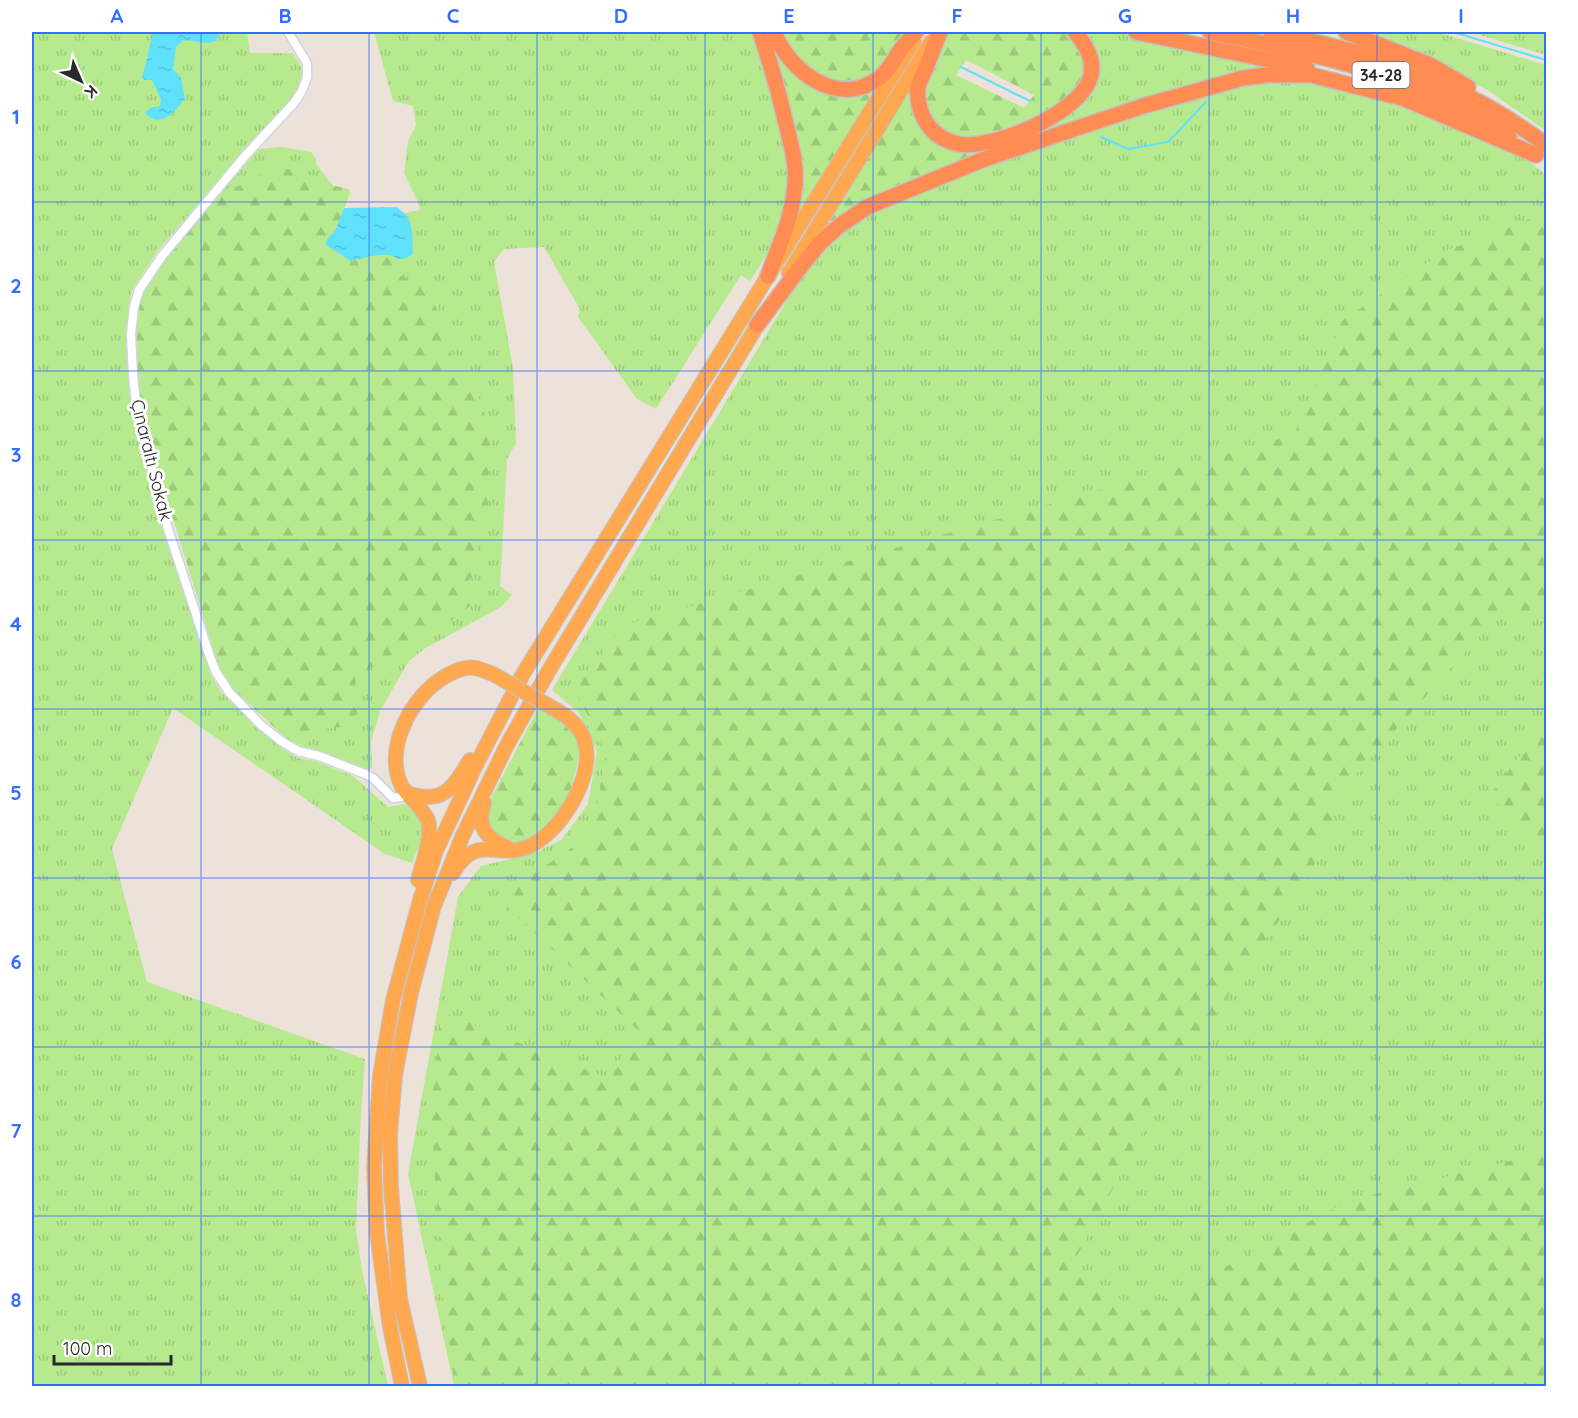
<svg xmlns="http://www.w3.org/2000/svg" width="1578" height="1418" font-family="Quicksand,sans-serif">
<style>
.grass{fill:url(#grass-tufts)}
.forest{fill:url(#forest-firs);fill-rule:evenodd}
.water{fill:url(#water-ripples)}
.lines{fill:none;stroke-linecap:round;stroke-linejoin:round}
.stream{stroke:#60e1fb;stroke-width:2}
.minor-casing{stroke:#ced4e4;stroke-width:11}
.trunk-casing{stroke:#c3c3c3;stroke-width:16}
.motorway-casing{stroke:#c3c3c3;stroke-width:18}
.minor{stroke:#fff;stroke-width:8}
.trunk{stroke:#ffa84f;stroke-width:14}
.motorway{stroke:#ff8c52;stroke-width:15}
.trunk-bridge-casing{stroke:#c3c3c3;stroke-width:16;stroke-linecap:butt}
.trunk-bridge{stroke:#ffa84f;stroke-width:14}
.grid{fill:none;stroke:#346eff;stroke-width:1.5;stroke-opacity:0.55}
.labels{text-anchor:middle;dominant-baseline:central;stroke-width:6;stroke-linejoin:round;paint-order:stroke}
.shield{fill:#fff;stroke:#696969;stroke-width:1.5}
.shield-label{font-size:16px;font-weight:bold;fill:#292929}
.street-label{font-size:18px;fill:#292929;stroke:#fff}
.neatline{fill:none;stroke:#346eff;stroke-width:2}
.grid-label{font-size:20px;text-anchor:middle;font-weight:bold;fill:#346eff}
</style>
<defs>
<pattern id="grass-tufts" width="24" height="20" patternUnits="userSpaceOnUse" patternTransform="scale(1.5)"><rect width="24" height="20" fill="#b7ea8f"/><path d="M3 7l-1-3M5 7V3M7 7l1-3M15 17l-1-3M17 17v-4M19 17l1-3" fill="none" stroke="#9dc97b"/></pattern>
<pattern id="forest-firs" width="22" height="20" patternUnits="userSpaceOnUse" patternTransform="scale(1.5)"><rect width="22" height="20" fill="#b7ea8f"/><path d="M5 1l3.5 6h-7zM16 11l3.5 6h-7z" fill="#9dc97b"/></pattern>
<pattern id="water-ripples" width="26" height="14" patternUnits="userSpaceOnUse" patternTransform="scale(1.5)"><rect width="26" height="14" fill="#60e1fb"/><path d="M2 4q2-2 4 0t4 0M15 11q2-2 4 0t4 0" fill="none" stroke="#53c1d7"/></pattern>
</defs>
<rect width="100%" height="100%" fill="#ede2d9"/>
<!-- grass -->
<g class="grass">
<path d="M32,32H247L250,53H293L303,70L302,80L292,98L239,156L156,253L131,292L126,331L131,405L163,531L211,675L222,693L280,747L298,758L315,761L353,776L388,807L405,804C431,826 423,836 412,863L385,854L173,708L112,849L147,982L365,1059L361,1112L356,1230L362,1270L388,1386H32Z"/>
<path d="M374,32H754L784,131L791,186L777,238L750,281L741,275L656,409L637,399L578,317L580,309L544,247L504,249L494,262L513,368L516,443L507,459L500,586L512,595L501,607L424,649L409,661L380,711L371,742L372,767L369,770L290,742L220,670L146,431L166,255L259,149L282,147L311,152L316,159V164L333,186L349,189L350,193L335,231L383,255H392L410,225L405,213L420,210L418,202L404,173L408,141L416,125L413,106L393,101Z"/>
<path d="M1082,32H1116L1288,70L1027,140L1026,136C1051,125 1077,115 1092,91Z"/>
<path d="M1366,32H1437L1546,65V131L1489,91L1403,46Z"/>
<path d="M1470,32H1546V55Z"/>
<path d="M1278,79L1324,82L1376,96L1423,114L1476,137L1530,162L1546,175V1386H454L408,1174L458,897L481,866L535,853L562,839L588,804L597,751L579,713L552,690L792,292L820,253L836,234L877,207L941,181L1152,108L1247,84Z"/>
</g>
<!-- forest -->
<g class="forest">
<path d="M767,32L774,48L793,73L818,90L846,96L879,84L796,219Z"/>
<path d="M783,32L872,34L873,32H907L890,59L866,80L846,84L823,78L805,64L793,49Z"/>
<path d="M950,32H1069C1077,46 1089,61 1083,78C1071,110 980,145 949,135C944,133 938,128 934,123C911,95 933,58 950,32ZM966,60L1034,95L1024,108L956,75Z"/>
<path d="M912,87L935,142L1026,136L833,226L830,221Z"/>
<path d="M285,168L333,186L342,187L347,201L335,231L327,239L351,261L392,255L398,259L396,272L425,290L441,317L451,354L475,385L492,438L486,496L491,514L479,539L476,562L466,590L470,606L452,620L426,632L403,648L355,676L358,713L347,726L324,729L303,740L290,742L231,687L220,670L146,431L140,402L134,332L140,295L166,255L222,191L248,183L263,172Z"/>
<path d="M1542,214L1546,219V619L1503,610L1348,783L1310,875L1234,986L1146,1126L1071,1267L1140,1313L1347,1201L1546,1152V1386H455L443,1298L431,1110L442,1012L606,1078L640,1032L498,898L592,834L606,753L575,689L624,625L1294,435L1342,321L1443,252Z"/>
<path d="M538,709C554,717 569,721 577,739C583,754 572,788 565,802C559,813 533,839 521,842C515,843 508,842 502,841L488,827L487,809L491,798Z"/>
<path d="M1546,722V850L1489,796Z"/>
</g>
<!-- water -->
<g class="water">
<path d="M153,32H220L216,41L208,43L184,40L176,47L173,69L181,78L185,99C175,111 161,130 145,113L150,108L160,106L161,100L153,82L151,80H145L142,77C147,62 149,47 153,32Z"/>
<path d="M396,207C399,209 402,211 404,213C414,221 412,241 413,253L407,258L398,259C386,250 365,258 351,261L326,245L327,239L335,231L344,208Z"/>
</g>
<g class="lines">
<!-- stream -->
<g class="stream">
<path d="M1453,32L1546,60"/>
<path d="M961,67L1030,101"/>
<path d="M1101,137L1128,149L1168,142L1206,102"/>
</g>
<defs>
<path id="minor" d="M288,32L307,63V77L302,91L294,103L245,156L162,256L139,290L134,307L131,334L133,376L136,403L141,429L168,529L210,657L216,672L229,692L261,725L281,741L298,751L319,756L365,774L373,778L393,798L401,797L407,793"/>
<g id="trunk">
<path d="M789,273L931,42"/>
<path d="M407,793C443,805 452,789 470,760"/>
<path d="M484,803C476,828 486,838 508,848"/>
<path d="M453,873C477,830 501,863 534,844C563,826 594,778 585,742C581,728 570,718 558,711"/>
<path d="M418,880C422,864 433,836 428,820C424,811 408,795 402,787C383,749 411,697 444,677C453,672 464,666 475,668C481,669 487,672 493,674"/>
<path d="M402,1386L390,1327L377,1233L374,1167L380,1076L393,1000L420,900L436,851L475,767L523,674L768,276L914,41"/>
<path d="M420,1386L400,1299L391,1187L390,1134L395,1075L411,993L434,906L463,835L507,745L548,672L763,316"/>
</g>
<g id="motorway">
<path d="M760,32C770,62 779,93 786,124C792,148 798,168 794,192C791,221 778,248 768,276"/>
<path d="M774,32C789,71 838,109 879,78C889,71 894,59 901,49C906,43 911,37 916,32"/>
<path d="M940,32C935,44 930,57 925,70C923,75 919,81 918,87C916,99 921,116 928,125C935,135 945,141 958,144C993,150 1075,115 1089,81C1097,63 1086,45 1075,32"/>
<path d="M1136,32L1307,68"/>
<path d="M1210,32C1263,43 1316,54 1368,70C1415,84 1468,110 1509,137"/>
<path d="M1271,32C1316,42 1362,52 1405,68C1454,87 1504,113 1546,145"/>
<path d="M1346,32L1430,65L1468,87"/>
<path d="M1398,96L1536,155"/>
<path d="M757,325L802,265L820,243L839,226L867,207L982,160L1143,106L1243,78L1267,75H1311L1406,99"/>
</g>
</defs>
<!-- minor casing -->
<use href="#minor" class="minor-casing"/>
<!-- trunk casing -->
<use href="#trunk" class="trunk-casing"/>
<!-- motorway casing -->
<use href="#motorway" class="motorway-casing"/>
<!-- minor -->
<use href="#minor" class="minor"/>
<!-- trunk -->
<use href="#trunk" class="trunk"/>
<!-- motorway -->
<use href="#motorway" class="motorway"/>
<defs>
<path id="trunk-bridge" d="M493,674L558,711"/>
</defs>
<!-- trunk-bridge casing -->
<use href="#trunk-bridge" class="trunk-bridge-casing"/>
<!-- trunk-bridge -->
<use href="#trunk-bridge" class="trunk-bridge"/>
</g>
<!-- grid -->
<path class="grid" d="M201,32V1386M369,32V1386M537,32V1386M705,32V1386M873,32V1386M1041,32V1386M1209,32V1386M1377,32V1386M32,202H1546M32,371H1546M32,540H1546M32,709H1546M32,878H1546M32,1047H1546M32,1216H1546"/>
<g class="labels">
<!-- shield labels -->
<rect class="shield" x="1352.5" y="62" width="57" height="26" rx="4.5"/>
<g class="shield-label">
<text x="1381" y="75">34-28</text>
</g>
<!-- street labels -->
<g class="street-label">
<text transform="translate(152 460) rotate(76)">Çınaraltı Sokak</text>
</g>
</g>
<!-- border -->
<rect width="1578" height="1418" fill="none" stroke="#ffffff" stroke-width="66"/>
<!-- north arrow -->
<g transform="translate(81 81) rotate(136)" stroke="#ffffff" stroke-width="4.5" paint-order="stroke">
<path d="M0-4.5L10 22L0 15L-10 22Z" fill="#292929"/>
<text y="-9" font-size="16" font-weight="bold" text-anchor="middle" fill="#292929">K</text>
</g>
<!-- scale -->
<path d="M54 1355v9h117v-9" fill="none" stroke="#292929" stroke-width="3"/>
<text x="63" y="1355" font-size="18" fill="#292929" stroke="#ffffff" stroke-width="4.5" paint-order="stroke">100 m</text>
<rect x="33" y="33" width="1512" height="1352" class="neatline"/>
<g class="grid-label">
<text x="117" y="23">A</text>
<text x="285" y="23">B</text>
<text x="453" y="23">C</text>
<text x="621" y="23">D</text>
<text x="789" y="23">E</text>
<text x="957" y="23">F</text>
<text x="1125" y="23">G</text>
<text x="1293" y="23">H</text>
<text x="1461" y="23">I</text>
<text x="16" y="124">1</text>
<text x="16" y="293">2</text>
<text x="16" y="462">3</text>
<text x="16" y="631">4</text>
<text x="16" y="800">5</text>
<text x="16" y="969">6</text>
<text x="16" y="1138">7</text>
<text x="16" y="1307">8</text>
</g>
</svg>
